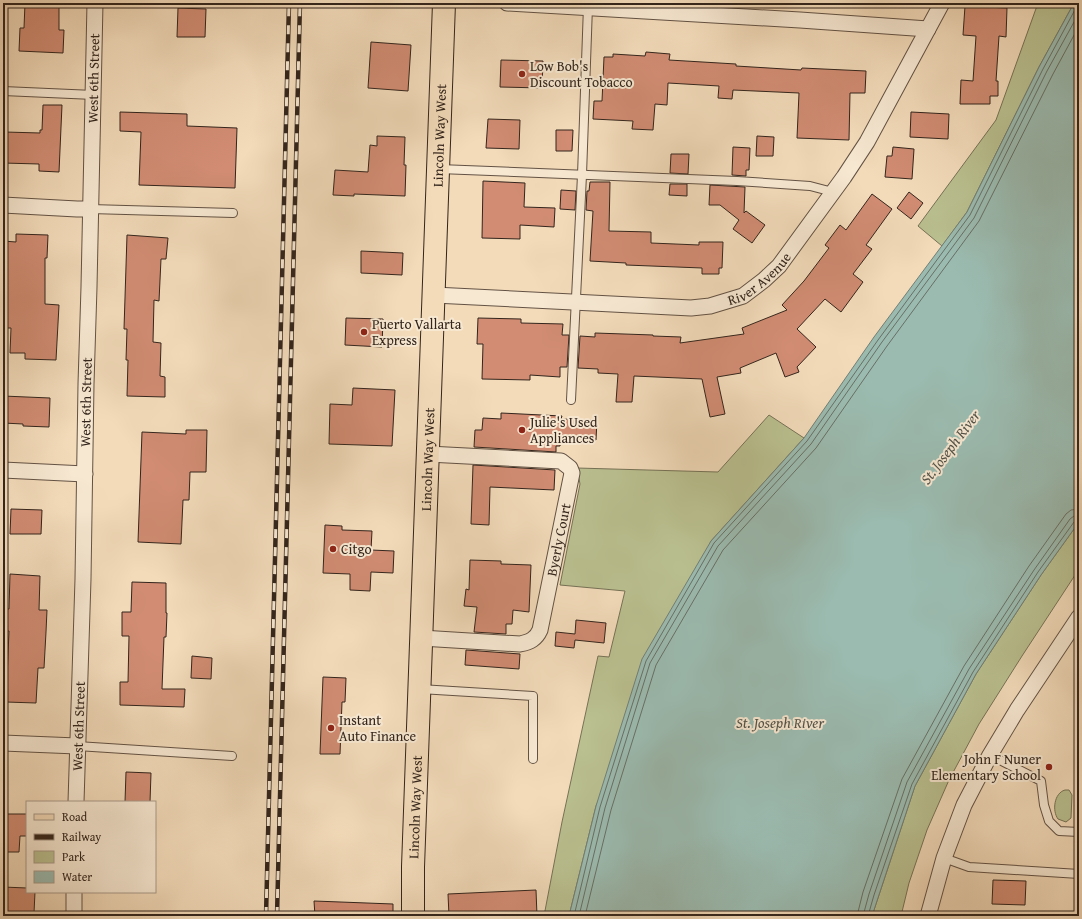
<svg xmlns="http://www.w3.org/2000/svg" width="1082" height="919" font-family="'Gentium Book Plus',serif">
<style>
.green{fill:#bac090;stroke:#767256}
.water{fill:#9bbbb0;stroke:#717f75}
.lines{fill:none;stroke-linecap:round;stroke-linejoin:round}
.shore{stroke:#677066;stroke-width:1}
.building{fill:#d18c73;stroke:#33251c}
.lane-casing{stroke:#635244;stroke-width:10}
.street-casing{stroke:#635244;stroke-width:17}
.primary-casing{stroke:#33251c;stroke-width:24}
.lane{stroke:#f7e8d2;stroke-width:8}
.street{stroke:#f7e8d2;stroke-width:15}
.primary{stroke:#f3dbba;stroke-width:22}
.rail-casing{stroke:#33251c;stroke-width:4.5}
.rail{stroke:#f7e8d2;stroke-width:3;stroke-dasharray:9;stroke-linecap:butt}
.poi-dot{fill:#8f2418;stroke:#f7e8d2;stroke-width:1.5}
.labels{text-anchor:middle;dominant-baseline:central;stroke-width:4;stroke-linejoin:round;paint-order:stroke}
.poi-label{font-size:14px;fill:#33251c;stroke:#f7e8d2;text-anchor:start}
.street-label{font-size:14px;fill:#33251c;stroke:#f7e8d2}
.water-label{font-size:15px;font-style:italic;fill:#525248;stroke:#f7e8d2}
</style>
<rect width="100%" height="100%" fill="#f3dbba"/>
<filter id="stains"><feTurbulence type="fractalNoise" baseFrequency=".005" numOctaves="4"/><feColorMatrix values="0 0 0 0 .2 0 0 0 0 .09 0 0 0 0 .02 0 0 0 .5 -.17"/></filter>
<radialGradient id="worn" r=".72"><stop offset=".6" stop-color="#630" stop-opacity="0"/><stop offset="1" stop-color="#630" stop-opacity=".3"/></radialGradient>
<!-- green -->
<g class="green">
<path d="M1038,3H1074L1039,67L967,212L942,246L918,226L996,120Z"/>
<path d="M769,415L804,438L711,541L596,806L569,916H544L562,822L598,656L609,657L625,591L560,585L580,484L577,468L718,472Z"/>
<path d="M1079,522V569L1022,656L979,724L949,780L927,830L909,883L901,916H872L915,786L976,674L1041,575Z"/>
<path d="M1065,790H1069L1072,795L1071,818L1066,822L1058,819C1052,811 1054,793 1065,790Z"/>
</g>
<!-- water -->
<path class="water" d="M1074,3H1079V522L1041,575L976,674L915,786L872,916H569L596,806L642,659L711,541L804,438L874,337L967,212L1039,67Z"/>
<g class="lines">
<!-- shore -->
<g class="shore">
<path d="M574,916L600,807L646,661L714,543L807,441L878,340L970,215L1043,69L1077,6L1078,3"/>
<path d="M579,916L605,808L650,663L718,546L811,444L882,342L974,218L1047,71L1079,13"/>
<path d="M585,916L611,810L656,665L723,550L816,448L887,346L979,221L1053,74L1079,26"/>
<path d="M857,916L863,892L902,779L964,666L1029,566L1066,514L1071,510L1079,509"/>
<path d="M863,916L869,894L907,782L969,669L1034,570L1070,519L1074,516L1079,515"/>
<path d="M868,916L874,895L912,784L973,672L1038,572L1074,522L1079,520"/>
</g>
</g>
<!-- building -->
<g class="building">
<path d="M25,3H59V30H64L63,53L19,51L20,28H24Z"/>
<path d="M965,6L1007,8L1006,37L999,36L996,81H998V96H990V104H960L961,80L973,81L976,36L963,35Z"/>
<path d="M178,8L206,9L205,37H177Z"/>
<path d="M371,42L411,45L408,91L368,88Z"/>
<path d="M646,52L670,54L669,60L736,64V66L801,70L802,68L866,71L865,93H850L849,140L797,138L799,93L733,90L732,99L718,98L719,86L668,83L667,105L655,104L653,130L632,129L633,121L593,119L594,101H602L604,57H613V54L645,56Z"/>
<path d="M501,60L543,61L542,88L500,87Z"/>
<path d="M43,105H62L59,172L39,171V164L3,163L5,132L40,133V130H42Z"/>
<path d="M120,112L187,114V126L237,128L235,188L139,185L141,132L120,131Z"/>
<path d="M911,112L949,114L948,139L910,137Z"/>
<path d="M488,119L520,120L519,149L486,148Z"/>
<path d="M556,130H573L572,151H556Z"/>
<path d="M377,136L405,137L404,165H406L405,196L354,194V196L333,195L335,170L368,172L370,145L377,146Z"/>
<path d="M757,136L774,137L773,156H756Z"/>
<path d="M733,147L750,148L749,170H746V176L732,175Z"/>
<path d="M893,147L914,149L912,179L885,177L887,156H892Z"/>
<path d="M671,154H689L688,174L670,173Z"/>
<path d="M483,181L525,183L524,207L555,208L554,227L520,225V239L482,238Z"/>
<path d="M590,182H610L609,231L651,232V243L699,245V242H723L722,268H719V274H702V268L626,265V263L590,261L593,211L586,210L587,191H589Z"/>
<path d="M670,184H687V196L669,195Z"/>
<path d="M710,185L745,187L744,213L746,211L765,225L752,243L733,229L739,220L720,205H709Z"/>
<path d="M561,190L576,191L575,210L560,209Z"/>
<path d="M909,192L923,203L911,219L897,208Z"/>
<path d="M872,194L892,209L866,245L872,249L853,274L863,282L841,312L825,299L797,329L816,347L797,367L799,372L785,377L776,353L740,368L741,373L717,377L725,414L710,417L702,379L634,376L632,402H616L618,374L598,373V369L578,368L580,336L595,337V333L653,335V336L681,337L680,343L744,334L742,328L787,310L782,305L804,281L829,248L825,245L840,225L846,230Z"/>
<path d="M16,234L48,235L47,258H45V304L59,305L56,360L25,359V353H10L11,328H3V241L16,242Z"/>
<path d="M127,235L168,238L166,259H161L159,301L154,300L153,342L161,343L160,376L165,377V397L127,396L128,360H126L127,329H124Z"/>
<path d="M361,251L403,253L402,275L361,273Z"/>
<path d="M346,318L383,319L382,347L345,345Z"/>
<path d="M478,318L521,319V323L563,324L562,335H569L567,367H560V377L530,375V380L482,379L483,344H477Z"/>
<path d="M353,388L395,390L392,446L329,444L330,404L352,405Z"/>
<path d="M3,396L50,398L49,427L23,426V424L3,423Z"/>
<path d="M501,413L562,416L561,419L597,420L596,440L561,439L560,446H556V452L474,447L475,430H482L483,418L501,419Z"/>
<path d="M186,430H207L206,472H190L189,500H183L181,544L138,542L142,432L186,434Z"/>
<path d="M473,465L555,470L554,490L490,487L489,525L471,524Z"/>
<path d="M11,509L42,510L41,534H10Z"/>
<path d="M325,525L342,526V530L372,531L371,550L394,551L393,573L371,572L370,591L350,590V574L323,573Z"/>
<path d="M470,560L501,561V564L531,565L529,612L513,610L512,624H506V634L474,632L477,607L464,606L466,589L469,590Z"/>
<path d="M10,574L40,576L39,610H47L46,632L44,668H38L36,703L6,702L9,631H6V609H9Z"/>
<path d="M132,582L166,583V613H167L166,637H164L162,689H185L184,707L120,705V682H128L129,636H122V612H131Z"/>
<path d="M576,620L606,623L604,643L575,640L574,648L555,646L556,632L575,634Z"/>
<path d="M466,650L520,654L519,669L465,665Z"/>
<path d="M192,656L212,658L211,679L191,678Z"/>
<path d="M323,677L346,678L345,702H342L340,754H320Z"/>
<path d="M126,772L151,773L150,802H125Z"/>
<path d="M3,814H27V836H20L19,852H3Z"/>
<path d="M993,880L1026,881L1025,905L992,904Z"/>
<path d="M3,887L27,888V892H35L34,913L3,912Z"/>
<path d="M536,890L537,916H449L448,894Z"/>
<path d="M314,901L393,904V916H315Z"/>
</g>
<g class="lines">
<defs>
<g id="lane">
<path d="M3,91L94,95"/>
<path d="M439,169L737,181L810,186L833,192"/>
<path d="M90,209L233,213"/>
<path d="M571,400L582,175L588,6"/>
<path d="M420,689L533,696V759"/>
<path d="M77,746L232,756"/>
<path d="M990,755L1041,781L1044,805L1049,821L1059,831L1079,832"/>
<path d="M944,858L969,867L1079,874"/>
</g>
<g id="street">
<path d="M507,3L800,20L928,29"/>
<path d="M3,205L77,209H90"/>
<path id="s1" d="M434,295L691,308L710,306L743,296L764,280L779,266L844,177L867,142L942,3"/>
<path d="M3,470L85,474"/>
<path id="s2" d="M421,638L520,644C530,642 536,639 540,630L572,473L570,468L561,461L428,454"/>
<path d="M3,743L77,746"/>
<path id="s3" d="M76,802L83,579L86,384L89,287L95,3"/>
<path d="M74,916V892"/>
<path d="M928,916L944,858L964,805L990,755L1017,710L1079,617"/>
</g>
<g id="primary">
<path id="s4" d="M413,916V867L444,3"/>
</g>
</defs>
<!-- lane casing -->
<use href="#lane" class="lane-casing"/>
<!-- street casing -->
<use href="#street" class="street-casing"/>
<!-- primary casing -->
<use href="#primary" class="primary-casing"/>
<!-- lane -->
<use href="#lane" class="lane"/>
<!-- street -->
<use href="#street" class="street"/>
<!-- primary -->
<use href="#primary" class="primary"/>
<defs>
<g id="rail">
<path d="M266,916L289,3"/>
<path d="M277,916L300,3"/>
</g>
</defs>
<!-- rail casing -->
<use href="#rail" class="rail-casing"/>
<!-- rail -->
<use href="#rail" class="rail"/>
</g>
<!-- markers -->
<g class="poi-dot">
<circle cx="522" cy="74" r="4"/>
<circle cx="364" cy="332" r="4"/>
<circle cx="522" cy="430" r="4"/>
<circle cx="333" cy="549" r="4"/>
<circle cx="331" cy="728" r="4"/>
<circle cx="1049" cy="767" r="4"/>
</g>
<g class="labels">
<!-- poi labels -->
<g class="poi-label">
<text x="530" y="66">Low Bob's<tspan x="530" dy="16">Discount Tobacco</tspan></text>
<text x="372" y="324">Puerto Vallarta<tspan x="372" dy="16">Express</tspan></text>
<text x="530" y="422">Julie's Used<tspan x="530" dy="16">Appliances</tspan></text>
<text x="341" y="549">Citgo</text>
<text x="339" y="720">Instant<tspan x="339" dy="16">Auto Finance</tspan></text>
<text x="1041" y="759" text-anchor="end">John F Nuner<tspan x="1041" dy="16">Elementary School</tspan></text>
</g>
<!-- street labels -->
<g class="street-label">
<text stroke="none"><textPath href="#s3" startOffset="724">West 6th Street</textPath></text>
<text stroke="none"><textPath href="#s4" startOffset="781">Lincoln Way West</textPath></text>
<text stroke="none"><textPath href="#s1" startOffset="334">River Avenue</textPath></text>
<text stroke="none"><textPath href="#s3" startOffset="400">West 6th Street</textPath></text>
<text stroke="none"><textPath href="#s4" startOffset="457">Lincoln Way West</textPath></text>
<text stroke="none"><textPath href="#s2" startOffset="217">Byerly Court</textPath></text>
<text stroke="none"><textPath href="#s3" startOffset="76">West 6th Street</textPath></text>
<text stroke="none"><textPath href="#s4" startOffset="109">Lincoln Way West</textPath></text>
</g>
<!-- water labels -->
<g class="water-label">
<text transform="translate(950 447) rotate(-53)">St. Joseph River</text>
<text x="780" y="722">St. Joseph River</text>
</g>
</g>
<!-- margin -->
<rect width="1082" height="919" fill="none" stroke="#f3dbba" stroke-width="16"/>
<rect x="4" y="4" width="1074" height="911" fill="none" stroke="#33251c" stroke-width="2"/>
<rect x="8" y="8" width="1066" height="903" fill="none" stroke="#33251c"/>
<!-- legend -->
<rect x="26" y="801" width="130" height="92" fill="#f7e8d2" stroke="#a99a89"/>
<rect x="34" y="814" width="20" height="6" fill="#f3dbba" stroke="#a99a89"/>
<text x="62" y="821" font-size="12" fill="#33251c">Road</text>
<rect x="34" y="834" width="20" height="6" fill="#33251c" stroke="#a99a89"/>
<text x="62" y="841" font-size="12" fill="#33251c">Railway</text>
<rect x="34" y="851" width="20" height="12" fill="#bac090" stroke="#a99a89"/>
<text x="62" y="861" font-size="12" fill="#33251c">Park</text>
<rect x="34" y="871" width="20" height="12" fill="#9bbbb0" stroke="#a99a89"/>
<text x="62" y="881" font-size="12" fill="#33251c">Water</text>
<rect width="100%" height="100%" filter="url(#stains)"/>
<rect width="100%" height="100%" fill="url(#worn)"/>
</svg>
